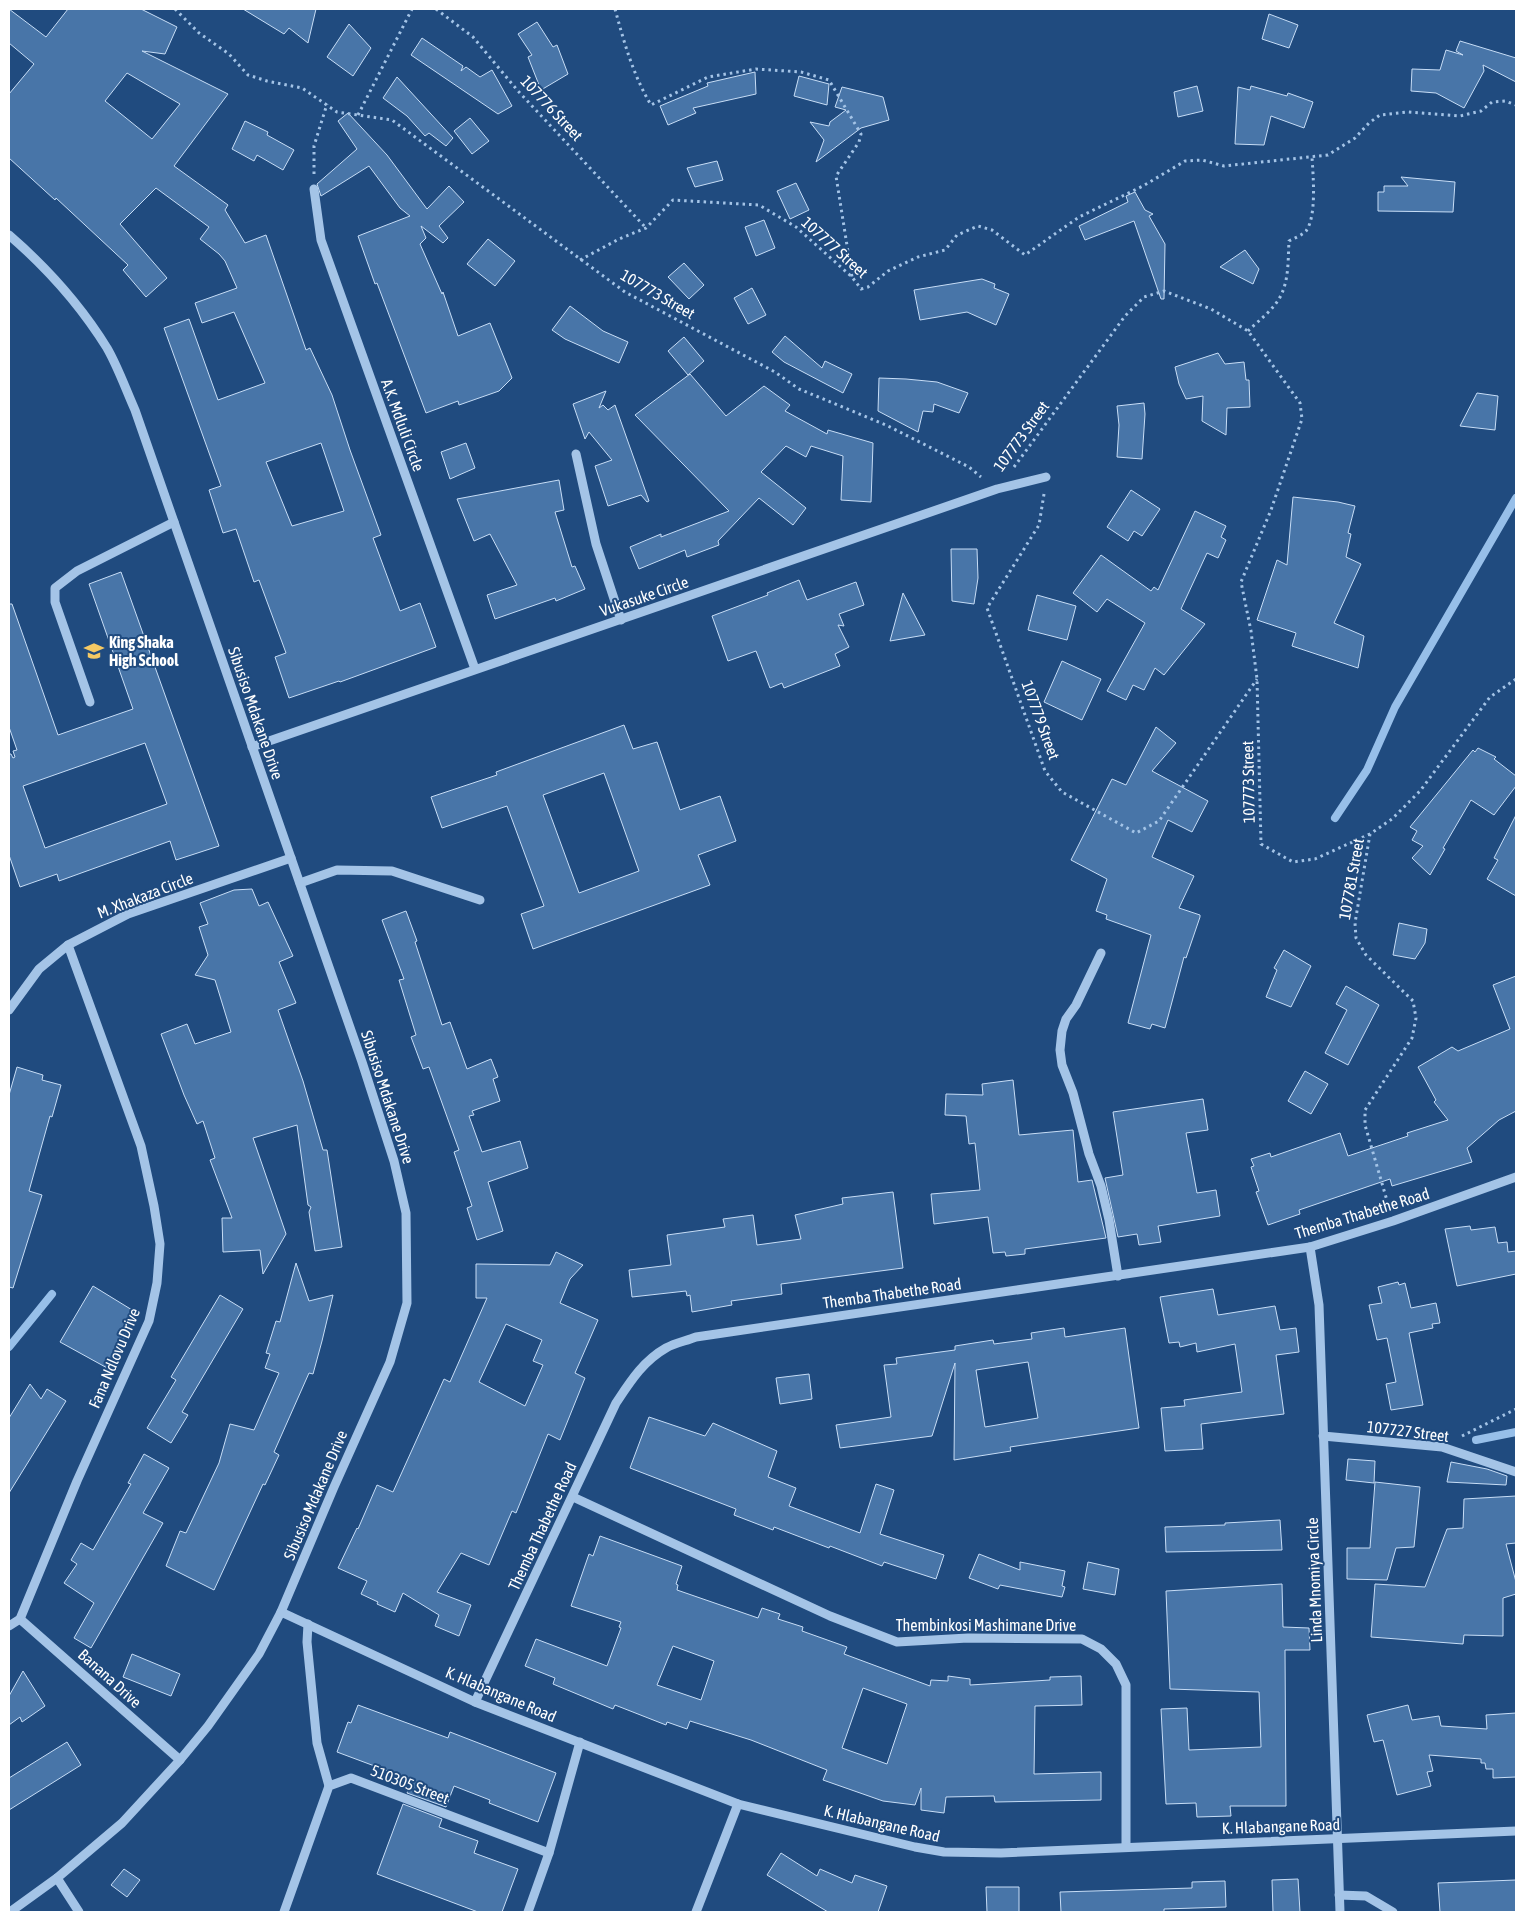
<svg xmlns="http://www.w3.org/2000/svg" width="1525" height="1921" font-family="'Asap Condensed',sans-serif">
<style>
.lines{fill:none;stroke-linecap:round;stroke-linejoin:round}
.stream{stroke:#97bfe9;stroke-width:8}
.building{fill:#4875a8;stroke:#c7ddf6;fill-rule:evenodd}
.path{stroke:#a4c4e7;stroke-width:3;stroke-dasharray:2.5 4;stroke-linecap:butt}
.minor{stroke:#a4c4e7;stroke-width:9}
.labels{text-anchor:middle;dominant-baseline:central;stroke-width:4;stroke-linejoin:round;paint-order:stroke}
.street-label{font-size:16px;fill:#fff;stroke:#204b7f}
.poi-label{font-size:16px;font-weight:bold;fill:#fff;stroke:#204b7f;text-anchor:start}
</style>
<rect width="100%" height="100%" fill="#204b7f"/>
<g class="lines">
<!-- stream -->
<g class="stream">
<path d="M1335,818L1367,770L1395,707L1516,498"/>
<path d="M9,1347L52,1294"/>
<path d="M1476,1440L1516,1432"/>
</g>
</g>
<!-- building -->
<g class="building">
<path d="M9,9L46,37L68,9H141L177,27L165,54L142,51L228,94L174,166L228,205L225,210L245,243L266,235L306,350L310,348L332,395L350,450L381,535L373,538L400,611L420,603L436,647L340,682L339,681L289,698L275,657L286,653L259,580L254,582L236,529L223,533L209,490L221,486L164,328L189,319L218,400L265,383L234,312L202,323L195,303L237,288L225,261L219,254L200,239L209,227L156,188L120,224L167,278L146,297L123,270L128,265L56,198L55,200L9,158V94L34,64L9,43ZM127,73L180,104L152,139L105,101ZM321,443L344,511L292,526L266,462Z"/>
<path d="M243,9H316L308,43L289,28L284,34Z"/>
<path d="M1269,14L1298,25L1289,48L1262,39Z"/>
<path d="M537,22L553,47L557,45L568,74L541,90L528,57L532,55L518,34Z"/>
<path d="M349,24L371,48L353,76L327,57Z"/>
<path d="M422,38L463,66L461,71L466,67L480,77L492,70L512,106L498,114L411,55Z"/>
<path d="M1460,41L1516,58V82L1483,65L1484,71L1464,108L1436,93L1411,91L1412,69L1440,70L1446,50L1463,55L1456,51Z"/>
<path d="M755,72L756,94L693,108L696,113L668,125L660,106L708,86L707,83Z"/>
<path d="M799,76L829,84L827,105L794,96Z"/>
<path d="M397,77L453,138L446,146L429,133L425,136L407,116L383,98Z"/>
<path d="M1197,86L1203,111L1178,117L1174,92Z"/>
<path d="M1251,86L1287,96L1288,93L1313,102L1304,128L1271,116L1264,145L1235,144L1238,87L1250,90Z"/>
<path d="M842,87L883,97L889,120L861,128L816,162L824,140L810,122L829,126L830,122L846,110L835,107Z"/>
<path d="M348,113L387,155L427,209L449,186L464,202L439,226L448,238L443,243L421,226L426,238L420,244L442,294L443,292L458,336L490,323L512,378L499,391L459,405L458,401L426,413L377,283L375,284L358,236L410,216L400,208L369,166L321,196L317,184L357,149L338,121Z"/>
<path d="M470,118L489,141L472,154L454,131Z"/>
<path d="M245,121L268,132L267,135L294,150L283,170L257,155L254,161L232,149Z"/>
<path d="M717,161L723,180L695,187L687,168Z"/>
<path d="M1401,177L1455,182L1453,212L1378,211V192H1384V186H1408Z"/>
<path d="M796,183L809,210L790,219L777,191Z"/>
<path d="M1135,192L1145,210L1153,214L1149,216L1165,244L1164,299H1161L1134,221L1085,240L1079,226L1128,202L1126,196Z"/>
<path d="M764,220L775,248L756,256L745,227Z"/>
<path d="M488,239L515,261L495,286L467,264Z"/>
<path d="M1245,250L1259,269L1253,284L1220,267Z"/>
<path d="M684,263L704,285L689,299L668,277Z"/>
<path d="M982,279L995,284L994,288L1009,294L996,325L967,312L920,320L914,290Z"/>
<path d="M752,288L766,315L748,324L734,298Z"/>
<path d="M570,306L603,331L628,342L619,363L565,339L552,330Z"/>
<path d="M785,336L822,368L825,361L852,374L843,393L784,362L772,352Z"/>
<path d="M684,337L704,361L688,375L668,351Z"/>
<path d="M1218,353L1225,364L1244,362L1246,380H1249L1250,407L1227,408L1226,435L1202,421L1203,396L1186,399L1179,384L1175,367Z"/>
<path d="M690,374L726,416L764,386L790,405L785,411L827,434L828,430L873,443L871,502L841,500L843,456L811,446L806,457L786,446L761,472L806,508L793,525L759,498L718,541L719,545L687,557L685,550L639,569L630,547L661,534V537L729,511L635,415Z"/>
<path d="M879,378L906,379L937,382L968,393L959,413L934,404L933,412L923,411L918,432L878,411Z"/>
<path d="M606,391L599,408L603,405L608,410L615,405L649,501L647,502L641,495L608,506L595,466L612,460L589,432L585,439L573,404Z"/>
<path d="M1477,393L1498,396L1495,430L1460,426Z"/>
<path d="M1144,403L1145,414L1142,459L1117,457L1119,425L1117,406Z"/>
<path d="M466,443L475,468L450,479L441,452Z"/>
<path d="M559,480L564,510L555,512L572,567L575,566L585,589L556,601L555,598L495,619L487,595L517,585L490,534L474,541L457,499Z"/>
<path d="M1131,490L1160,509L1142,536L1134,531L1128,541L1107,527Z"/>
<path d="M1293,497L1338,502L1355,506L1348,533L1351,534L1346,557L1361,564L1334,623L1364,636L1358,668L1292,646L1296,633L1257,620L1277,560L1287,565Z"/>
<path d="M1195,511L1226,526L1221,537L1226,540L1218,558L1207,553L1181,609L1205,624L1164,675L1155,668L1144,690L1133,685L1126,700L1107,691L1145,623L1107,599L1097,612L1073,593L1101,555L1151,591L1154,587L1158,590Z"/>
<path d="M951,549H977L978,578L974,604L952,601Z"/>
<path d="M121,572L219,846L176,860L170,841L59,881L57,874L20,887L9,855V754H11L13,758L15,757L13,751L17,750L9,727V604H12L58,735L133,709L89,584ZM145,743L167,804L45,848L23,786Z"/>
<path d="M799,580L807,600L856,582L864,605L839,614L844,626L838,625L849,647L835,654L840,666L784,688L782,683L770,688L756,651L728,661L712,616L768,595L767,593Z"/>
<path d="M903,593L925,635L890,641Z"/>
<path d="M1037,595L1076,606L1067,640L1028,630Z"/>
<path d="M1062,661L1101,679L1082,720L1044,702Z"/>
<path d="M624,725L633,749L657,742L680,810L720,796L736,841L698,855L710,885L533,949L521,914L544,906L507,806L442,828L431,797L497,775L496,772ZM604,773L639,871L579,893L543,795Z"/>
<path d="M1156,727L1176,743L1152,771L1208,801L1192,832L1168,820L1152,857L1194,876L1179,908L1200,915V917L1186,958L1184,957L1165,1028L1152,1024L1150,1029L1128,1023L1151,935L1106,919L1107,915L1096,911L1107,879L1071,860L1112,779L1126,785Z"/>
<path d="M1478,748L1496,757L1494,759L1516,776V786L1494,815L1471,800L1443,848L1445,849L1430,875L1412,858L1423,846L1412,840L1417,831L1410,827L1473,750L1475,752Z"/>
<path d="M1516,815V896L1487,879L1498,860L1494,858Z"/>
<path d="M252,889L259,906L268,902L293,956L279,962L296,1003L278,1010L303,1081L323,1150H327L342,1247L315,1251L309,1212L311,1207L308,1205L297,1125L253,1138L286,1234L263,1274L260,1250L223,1252L222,1218H232L210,1160L215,1158L203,1121L197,1124L184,1095L161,1034L187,1024L195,1044L231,1032L215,980L195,975L208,955L199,927L208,924L200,903L234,890Z"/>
<path d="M406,911L417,941L415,942L442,1025L450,1022L467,1069L491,1059L498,1077L493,1079L500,1101L472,1111L474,1115L469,1116L482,1152L520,1141L528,1168L488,1182L503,1231L477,1240L467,1208L472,1206L454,1152L459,1150L429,1067L423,1069L411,1037L416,1035L399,980L404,979L382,920Z"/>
<path d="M1399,923L1427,929L1425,943L1415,959L1393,955Z"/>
<path d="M1284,950L1311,966L1291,1007L1266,997L1277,970L1274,968Z"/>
<path d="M1516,976V1111L1499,1120L1467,1148L1472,1162L1392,1186L1390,1179L1299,1210L1300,1214L1268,1225L1256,1192L1259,1191L1251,1167L1254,1166L1251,1159L1270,1153L1271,1157L1340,1133L1348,1156L1408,1136L1407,1133L1448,1120L1434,1102L1436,1100L1418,1067L1452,1047L1458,1051L1510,1029L1493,985Z"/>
<path d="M1346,986L1379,1005L1348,1065L1325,1053L1347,1010L1336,1004Z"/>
<path d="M17,1067L43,1075L42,1080L61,1085L52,1117L50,1116L29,1191L42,1195L13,1288L9,1287V1095Z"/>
<path d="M1305,1071L1328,1084L1311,1114L1288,1101Z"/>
<path d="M1013,1080L1019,1135L1073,1130L1078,1182L1092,1180L1106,1238L1025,1249V1254L1006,1256L1005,1252L993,1253L988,1217L934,1224L931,1194L980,1190L975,1143L969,1144L966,1116L945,1115L946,1094L983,1095L982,1084Z"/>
<path d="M1203,1099L1208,1130L1186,1133L1197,1193L1216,1190L1220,1216L1158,1226L1161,1242L1139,1245L1137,1234L1118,1237L1105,1178L1123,1175L1113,1112Z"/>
<path d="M893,1192L903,1268L781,1284L782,1294L731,1301L732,1305L692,1312L690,1295L687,1296L686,1291L632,1297L629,1270L671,1265L667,1235L725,1227L723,1219L753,1215L757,1245L801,1239L795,1215L843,1204L842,1198Z"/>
<path d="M1470,1226L1471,1230L1495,1227L1498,1243L1507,1242L1508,1252L1516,1251V1274L1457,1286L1445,1229Z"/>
<path d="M556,1252L583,1265L570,1279L560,1303L598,1320L575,1373L585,1378L560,1440L548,1434L516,1513L512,1511L489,1565L461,1553L437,1592L471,1605L459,1636L435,1626L439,1615L403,1593L395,1612L377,1604L378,1602L361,1594L367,1581L338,1568L357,1528L358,1529L377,1485L393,1492L444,1379L450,1382L487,1298H476V1264L550,1265ZM506,1324L542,1340L533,1361L543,1365L525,1406L479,1382Z"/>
<path d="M296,1263L309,1301L333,1295L322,1341L313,1374L309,1373L274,1452L279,1455L265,1485L263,1484L214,1590L166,1566L180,1531L186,1533L219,1463L230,1424L254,1430L279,1373L265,1368L270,1354L266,1353L276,1321L280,1322Z"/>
<path d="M1398,1282L1399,1285L1405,1283L1411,1308L1436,1303L1440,1323L1432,1324L1433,1328L1409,1333L1423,1405L1391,1410L1386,1384L1396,1382L1387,1338L1377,1340L1369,1305L1382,1303L1378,1287Z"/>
<path d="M93,1286L137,1313L109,1369L60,1342Z"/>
<path d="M1213,1289L1218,1315L1275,1306L1280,1330L1296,1328L1299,1352L1276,1355L1284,1414L1201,1424L1203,1449L1165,1451L1161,1408L1185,1406L1184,1400L1242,1392L1235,1344L1197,1352L1196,1343L1180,1347L1179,1342L1169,1343L1160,1297Z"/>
<path d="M220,1295L243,1309L182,1412L188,1415L171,1443L147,1428L176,1380L171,1377Z"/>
<path d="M1064,1328L1065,1337L1125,1328L1139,1428L1010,1447L1011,1451L954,1460L955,1363L932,1436L840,1448L836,1425L891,1417L884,1365L897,1364L896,1358L955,1350V1346L993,1340L994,1344L1032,1339L1031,1333ZM1028,1362L1038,1418L985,1427L976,1370Z"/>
<path d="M809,1374L812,1399L780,1404L776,1378Z"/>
<path d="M30,1384L41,1399L47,1389L66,1401L9,1493V1418Z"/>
<path d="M649,1417L705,1436L713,1423L777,1451L768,1477L796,1488L789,1506L860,1533L876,1484L894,1490L880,1534L944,1555L936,1579L884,1562L882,1566L830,1546L829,1548L774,1527L773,1530L734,1515L736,1509L630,1468Z"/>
<path d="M144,1454L169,1468L143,1513L163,1523L91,1648L74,1638L94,1603L64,1583L77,1564L71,1560L81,1543L93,1550L131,1484L128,1483Z"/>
<path d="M1348,1459L1375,1461L1374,1483L1346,1480Z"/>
<path d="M1451,1462L1487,1469L1507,1476L1506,1485L1447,1482Z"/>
<path d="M1375,1482L1420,1487L1414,1547L1396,1548L1387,1580L1347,1579V1548H1370Z"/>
<path d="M1516,1496V1543L1506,1544L1516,1582V1594L1503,1598V1636L1464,1635L1463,1644L1371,1637L1375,1584L1425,1587L1447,1529L1463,1528L1464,1499Z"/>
<path d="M1280,1520L1282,1550L1166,1552L1165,1527L1225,1525V1523Z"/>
<path d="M600,1536L682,1566L676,1584L678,1585L677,1590L758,1618L762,1608L780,1614L778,1619L803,1627L802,1631L847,1647L844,1654L930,1686L931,1680L948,1681V1676L970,1679V1685L1050,1680V1677L1081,1676L1082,1705L1035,1706L1034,1774L1101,1772V1800L995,1802L994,1796L946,1797L944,1813L921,1810V1788L915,1805L883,1801L823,1780L827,1770L751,1740L690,1721L687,1729L667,1722L666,1725L615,1705L613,1709L553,1684L555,1678L525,1666L536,1639L607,1666L621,1628L619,1627L621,1622L571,1606L589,1554L593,1556ZM673,1646L714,1661L701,1700L657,1685ZM863,1688L907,1704L887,1764L842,1748Z"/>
<path d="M979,1554L1020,1570V1562L1065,1571L1062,1586L1065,1587L1062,1597L1000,1585L998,1589L969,1578Z"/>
<path d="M1088,1562L1119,1569L1115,1595L1083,1589Z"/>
<path d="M1282,1584L1283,1627L1309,1628L1310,1650H1285L1286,1806H1230L1231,1816L1197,1817L1196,1803L1166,1804L1161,1709L1187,1708L1189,1750L1261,1747L1259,1692L1170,1689L1166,1591Z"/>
<path d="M132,1654L180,1674L171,1696L123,1677Z"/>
<path d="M23,1671L45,1706L22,1722L20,1717L9,1725V1696Z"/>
<path d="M358,1705L448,1738L450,1732L556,1773L538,1822L489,1803L490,1800L454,1786L446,1807L407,1793L412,1780L337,1752L348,1722L351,1723Z"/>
<path d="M1408,1705L1412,1720L1439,1716L1441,1726L1487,1729L1486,1715L1516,1713V1777L1493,1778V1769H1486L1485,1763H1481V1759L1429,1755L1433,1771L1427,1772L1431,1786L1397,1795L1383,1740L1374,1742L1367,1715Z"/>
<path d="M67,1742L81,1765L9,1810V1778Z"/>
<path d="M403,1804L442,1819L439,1827L478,1841L474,1853L518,1869L502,1912H478L377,1874Z"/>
<path d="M781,1853L817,1876L820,1869L852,1883L855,1875L887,1886L878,1912H828L767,1875Z"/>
<path d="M124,1869L140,1880L127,1897L111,1885Z"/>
<path d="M1298,1879L1300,1912H1273L1272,1880Z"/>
<path d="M1516,1880V1912H1440L1438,1883Z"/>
<path d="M1225,1881L1226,1907L1164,1909V1912H1061L1060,1892L1192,1888V1882Z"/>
<path d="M986,1887H1019V1912H987Z"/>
</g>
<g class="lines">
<!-- path -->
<g class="path">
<path d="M175,9L199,33L229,54L248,75L267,81L302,88L337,112L392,120L625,292L775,372L799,389L886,425L969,467L981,477"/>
<path d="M436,9L473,37L518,91L646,228"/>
<path d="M615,9C624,42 633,75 651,105L708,77L756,69L801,72L829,80L861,134L859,142L836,176L852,277"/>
<path d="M358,115L412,9"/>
<path d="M314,174V146L327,104"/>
<path d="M580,260L619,239L646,228L673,200L759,205L796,227L852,277L861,289L868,287L888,271L918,257L945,250L957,235L978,226L992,230L1025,255L1079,217L1143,186L1185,161L1202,160L1224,166L1328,155L1355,138L1369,123L1380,115L1408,112L1460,116L1481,111L1492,102L1505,101L1516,105"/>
<path d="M1248,331C1259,320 1276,308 1282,293C1289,277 1288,258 1289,241C1295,238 1302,235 1306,231C1317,216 1313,175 1312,157"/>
<path d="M1014,467L1125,316L1144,297L1164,291L1211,309L1248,331L1300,403L1302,419L1271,510L1241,582L1251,631L1257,679L1261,844L1293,862L1315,859L1370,834"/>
<path d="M1044,494L1039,525L987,608L1045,771L1062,792L1136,833L1159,821L1257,679"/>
<path d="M1388,1204L1365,1125V1110L1412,1038L1416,1018L1413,1001L1366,955L1356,938L1355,923L1370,834L1392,819L1420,791L1490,697L1516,679"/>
<path d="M1462,1436L1516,1409"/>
</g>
<!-- minor -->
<g class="minor">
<path d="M314,189L321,240L475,669"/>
<path d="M9,235C46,267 81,306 107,348C118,367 126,390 135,410L362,1062L394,1161L406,1213L407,1303L390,1362L334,1487L281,1612L259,1654L208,1726L180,1760L122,1823L57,1878L10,1912"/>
<path d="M576,454L596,544L621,620"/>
<path d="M90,702L55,602V588L77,571L174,522"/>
<path d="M252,747L997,489L1046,477"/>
<path d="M300,883L337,870L392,871L480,900"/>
<path d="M1101,953L1076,1005L1066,1019L1062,1031L1060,1050L1062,1065L1073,1093L1089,1154L1101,1186L1109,1220L1118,1276"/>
<path d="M9,1010L39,969L68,945L128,914L291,858"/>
<path d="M1310,1247L1319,1305L1340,1912"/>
<path d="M1323,1436L1442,1447L1516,1472"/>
<path d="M573,1497L830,1616L897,1642L968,1638L1082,1639L1101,1649L1116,1664L1126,1685V1847"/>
<path d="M281,1612L475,1702L738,1804L915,1847L944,1852L1001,1853L1516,1831"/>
<path d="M20,1619L180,1760"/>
<path d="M308,1624L307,1642L317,1743L329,1786"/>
<path d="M9,1626L20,1619L77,1481L149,1321L157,1283L160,1244L154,1206L141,1146L68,945"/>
<path d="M475,1702L616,1403C630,1382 643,1361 666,1348C675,1343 686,1341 696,1337L1310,1247L1393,1221L1516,1177"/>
<path d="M57,1878L79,1912"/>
<path d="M1339,1895L1366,1896L1393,1912"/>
<path d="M284,1912L329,1786L351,1778L549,1853L580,1742"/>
<path d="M528,1912L549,1853"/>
<path d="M696,1912L738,1804"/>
</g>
</g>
<!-- icons -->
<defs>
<symbol id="school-bare" viewBox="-9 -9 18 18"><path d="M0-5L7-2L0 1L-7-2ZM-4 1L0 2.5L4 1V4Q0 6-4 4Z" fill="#f5c964" stroke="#204b7f" stroke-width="2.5" paint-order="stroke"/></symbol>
</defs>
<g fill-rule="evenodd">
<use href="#school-bare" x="80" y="637" width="28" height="28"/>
</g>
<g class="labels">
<!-- street labels -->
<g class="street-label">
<text transform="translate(552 108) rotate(47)">107776 Street</text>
<text transform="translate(835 247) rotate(42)">107777 Street</text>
<text transform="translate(658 294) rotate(30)">107773 Street</text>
<text transform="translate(403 425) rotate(70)">A.K. Mdluli Circle</text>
<text transform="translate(1021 436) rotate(-54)">107773 Street</text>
<text transform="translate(644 596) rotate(-19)">Vukasuke Circle</text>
<text transform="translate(256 713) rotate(71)">Sibusiso Mdakane Drive</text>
<text transform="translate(1041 720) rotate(70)">107779 Street</text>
<text transform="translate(1248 782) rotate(-91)">107773 Street</text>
<text transform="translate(1351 879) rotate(-80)">107781 Street</text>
<text transform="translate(145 895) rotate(-21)">M. Xhakaza Circle</text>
<text transform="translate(388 1097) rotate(72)">Sibusiso Mdakane Drive</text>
<text transform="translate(1362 1213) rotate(-17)">Themba Thabethe Road</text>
<text transform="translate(892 1293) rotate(-8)">Themba Thabethe Road</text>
<text transform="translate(114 1358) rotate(-67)">Fana Ndlovu Drive</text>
<text transform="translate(1408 1431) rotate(7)">107727 Street</text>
<text transform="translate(315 1495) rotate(-67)">Sibusiso Mdakane Drive</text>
<text transform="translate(542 1526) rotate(-65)">Themba Thabethe Road</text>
<text transform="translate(1314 1580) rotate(-92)">Linda Mnomiya Circle</text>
<text x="986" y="1625">Thembinkosi Mashimane Drive</text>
<text transform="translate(110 1678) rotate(42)">Banana Drive</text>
<text transform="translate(501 1694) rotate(23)">K. Hlabangane Road</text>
<text transform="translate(410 1784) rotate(21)">510305 Street</text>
<text transform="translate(882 1823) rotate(13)">K. Hlabangane Road</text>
<text transform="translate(1281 1826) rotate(-2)">K. Hlabangane Road</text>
</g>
<!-- poi labels -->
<g class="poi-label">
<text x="109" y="642">King Shaka<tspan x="109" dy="18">High School</tspan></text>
</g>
</g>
<!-- border -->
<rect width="1525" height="1921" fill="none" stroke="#ffffff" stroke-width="20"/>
</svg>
